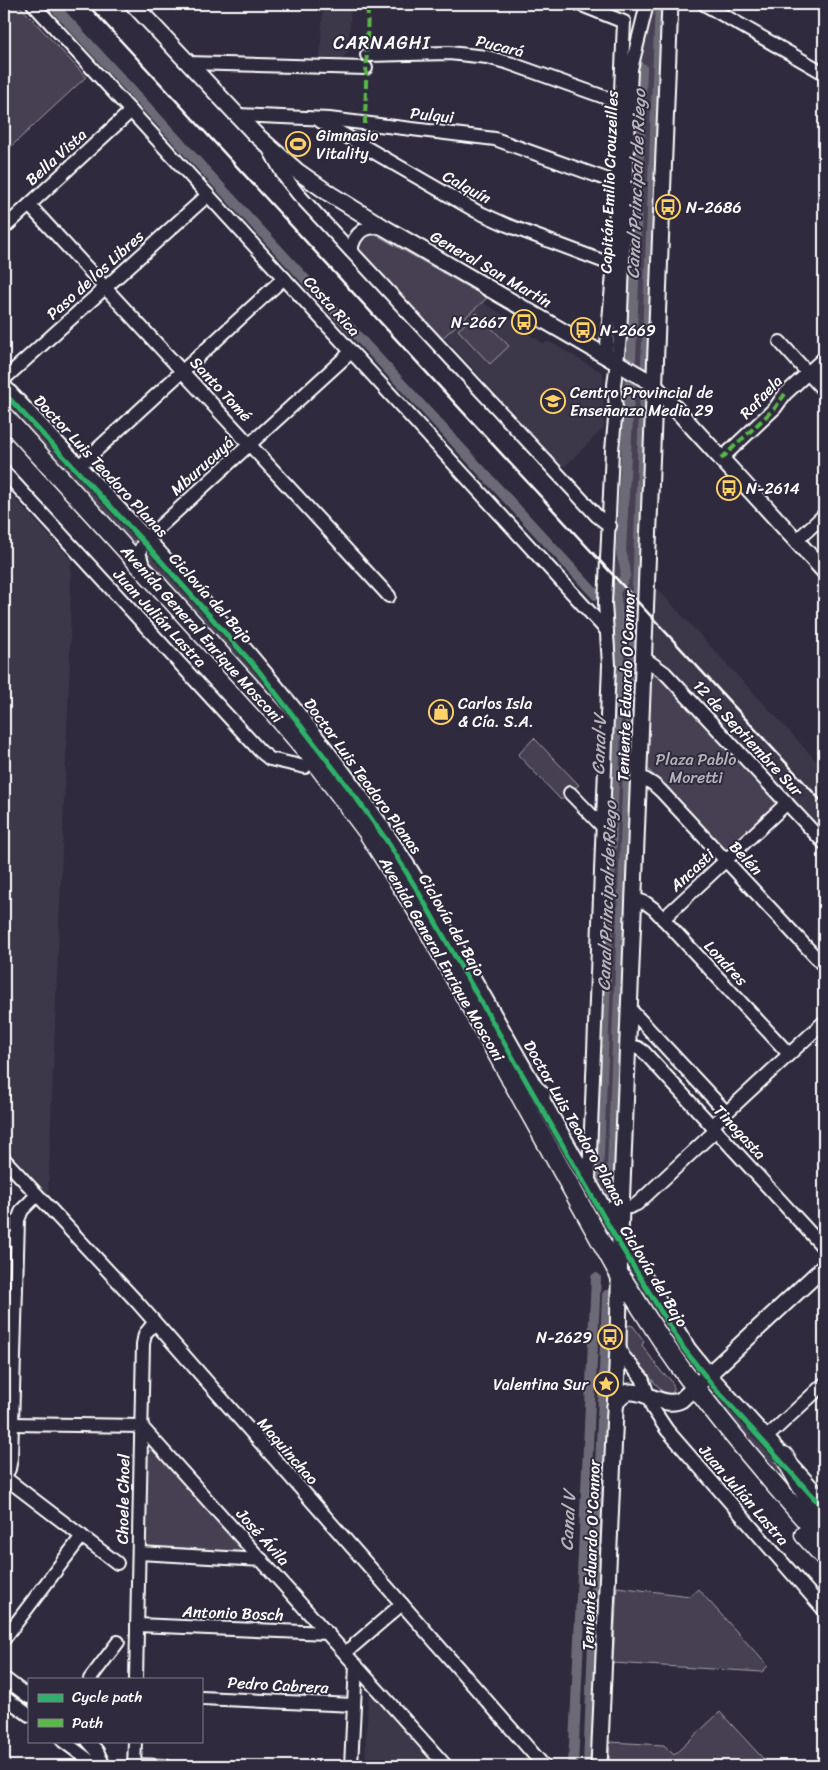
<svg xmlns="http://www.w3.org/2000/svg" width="828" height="1770" font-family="Sriracha,sans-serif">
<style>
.built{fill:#3c3749}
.green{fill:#464152;stroke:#a2a0a8}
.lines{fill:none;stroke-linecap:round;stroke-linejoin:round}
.canal{stroke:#6d6a77;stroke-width:10}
.minor-casing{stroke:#fff;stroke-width:16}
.major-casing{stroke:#fff;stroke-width:19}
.highway-casing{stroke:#fff;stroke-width:21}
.minor{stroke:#2f2a3d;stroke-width:12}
.major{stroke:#2f2a3d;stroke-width:15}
.highway{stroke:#2f2a3d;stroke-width:18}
.rail{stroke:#fff;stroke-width:2.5}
.quiet{stroke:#58b947;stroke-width:4;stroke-dasharray:8 4;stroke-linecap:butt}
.cycleway-casing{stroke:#2f2a3d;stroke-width:8}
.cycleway{stroke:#2db169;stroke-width:5}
.labels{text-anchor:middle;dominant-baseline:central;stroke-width:4;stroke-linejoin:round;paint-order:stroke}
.street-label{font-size:16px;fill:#fff;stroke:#2f2a3d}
.poi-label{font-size:16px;fill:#fff;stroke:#2f2a3d;text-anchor:start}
.park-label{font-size:16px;fill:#b5b3ba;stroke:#2f2a3d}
.neighbourhood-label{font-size:18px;letter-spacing:1px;fill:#fff;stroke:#2f2a3d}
.water-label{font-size:18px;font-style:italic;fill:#b6b4bb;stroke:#2f2a3d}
</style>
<rect width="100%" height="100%" fill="#2f2a3d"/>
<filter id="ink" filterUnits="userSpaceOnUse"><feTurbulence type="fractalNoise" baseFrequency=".02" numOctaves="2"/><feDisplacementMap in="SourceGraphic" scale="10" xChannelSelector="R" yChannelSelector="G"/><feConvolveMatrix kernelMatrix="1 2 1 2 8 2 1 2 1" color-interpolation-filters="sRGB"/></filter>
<g filter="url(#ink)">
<!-- built -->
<g class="built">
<path d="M323,4H351L348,53L341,59L320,58Z"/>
<path d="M482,302L526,328L527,333L543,343L550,342L603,373L604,428L565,466L560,465L444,337Z"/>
<path d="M4,487L71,559L70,660L48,1194L4,1145Z"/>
<path d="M651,582L824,769V840L652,653Z"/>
<path d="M373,1695L376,1699L436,1766H365L368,1697Z"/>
</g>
<!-- green -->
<g class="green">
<path d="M4,4H18L86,77L4,153Z"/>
<path d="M652,4H665L648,369L646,370L630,361L624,352L636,66Z"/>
<path d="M371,234L380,237L487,298L440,340L359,252C356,243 362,236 371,234Z"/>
<path d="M477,313L509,346L490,364L458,330Z"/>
<path d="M624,375L647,387L615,1200C604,1201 598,1185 594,1176L610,611L619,378Z"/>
<path d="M4,391L137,536L136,541L132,542L128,539L4,404Z"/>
<path d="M151,550L265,677L389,841L524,1075L519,1077L297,728L151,565L148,557Z"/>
<path d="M655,669L775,800V806L727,851L721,849L647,768L650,671Z"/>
<path d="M534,738L579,785L561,800L518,755Z"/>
<path d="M524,1088L532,1089L613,1230V1238L607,1241Z"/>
<path d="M629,1266H632L700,1371L698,1373L694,1374L627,1273L626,1269Z"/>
<path d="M629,1325L633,1326L644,1341L642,1345L663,1374C669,1376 674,1384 674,1390L672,1393L668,1395L664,1393L627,1352V1328Z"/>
<path d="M713,1386L779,1457L806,1508L766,1463L708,1390L709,1387Z"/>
<path d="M154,1449L249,1554L146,1547L143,1543L146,1457L149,1451Z"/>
<path d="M617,1587L690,1596L698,1589L768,1666L762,1672L613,1663Z"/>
<path d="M720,1712L770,1766H609L610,1742L664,1745L674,1755Z"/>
</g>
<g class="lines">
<!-- canal -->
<g class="canal">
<path d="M52,4L596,595"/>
<path d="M631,359L642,68"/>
<path d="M646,365L660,4"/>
<path d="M622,582C630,572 622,562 621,550L630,377"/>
<path d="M635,595L637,590L645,386"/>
<path d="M598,1177L620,630L615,592L619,585"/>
<path d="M611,1196L633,641L629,604L632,598"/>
<path d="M573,1766L596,1278"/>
<path d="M588,1766L607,1295"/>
</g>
<defs>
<g id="minor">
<path d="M33,4L607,631"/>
<path d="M579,4L624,22L613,273L606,357"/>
<path d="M704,4L824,73"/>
<path d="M367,55L449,53L487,57L509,63L621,103"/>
<path d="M188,63L366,68"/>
<path d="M237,115L329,119L495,139L617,183"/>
<path d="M320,121L476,211L507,225L613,265"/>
<path d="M269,149L284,176L298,194L597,516L610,526"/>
<path d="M29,205L389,596"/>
<path d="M4,228L131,111"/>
<path d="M351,251C354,232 366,224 385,228"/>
<path d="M780,342L824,391"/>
<path d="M4,379L208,195"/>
<path d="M4,385C157,549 318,711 433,905L620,1235L689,1348L709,1373L824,1500"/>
<path d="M721,459L775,408L785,394L824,358"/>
<path d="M79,466L284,278"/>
<path d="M4,472L260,751L270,759L305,767"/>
<path d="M796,541L824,515"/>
<path d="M143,566L139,552L145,540L351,352"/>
<path d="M644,658L665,673L824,843"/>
<path d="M640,776L653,784L661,791L824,966"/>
<path d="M570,793L603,827"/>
<path d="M635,899L646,903L654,909L789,1054"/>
<path d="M663,919L787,803"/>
<path d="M630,1009L726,1112"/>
<path d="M628,1045L638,1048L644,1052L824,1248"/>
<path d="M712,1126L824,1022"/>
<path d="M4,1159L138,1303L544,1766"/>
<path d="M589,1180L609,665L605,603L612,450L616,409L614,385L620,337L631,69L647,4"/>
<path d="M613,1206L630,1207L637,1204L716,1130"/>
<path d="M4,1239H17"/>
<path d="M618,1345L623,1356L642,1378L653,1409L667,1430L824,1610"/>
<path d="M12,1424L141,1426L446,1766"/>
<path d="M767,1437L824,1384"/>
<path d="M4,1477L117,1563"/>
<path d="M4,1479L9,1469L11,1458L18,1220L22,1210L37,1195"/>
<path d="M139,1553L262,1560"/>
<path d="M137,1625L328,1633"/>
<path d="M4,1639L82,1536"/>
<path d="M345,1653L402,1604"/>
<path d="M4,1678L29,1697"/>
<path d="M90,1679L118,1642"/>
<path d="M136,1679L143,1344L145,1334L154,1323"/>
<path d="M4,1697L29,1715"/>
<path d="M201,1698L354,1705"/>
<path d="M63,1741L97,1766"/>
<path d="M88,1741L97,1751L104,1766"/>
<path d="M134,1765L165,1766"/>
<path d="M134,1766L135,1741"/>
<path d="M351,1766L356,1665"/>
</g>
<g id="major">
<path d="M133,4L255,134L297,171L330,194L385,228L652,383L824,571"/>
<path d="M615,1406C628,1372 659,1412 681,1400L824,1267"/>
<path d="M599,1766L618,1345L620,1235L670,4"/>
</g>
<g id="highway">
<path d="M4,416L274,713L310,755L366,830L422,919L619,1274C640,1305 658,1337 680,1367C725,1428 774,1485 824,1541"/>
<path d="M511,1080L528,1083L541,1095"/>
<path d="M784,1456L824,1526"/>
<path d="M804,1535L824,1557"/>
</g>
</defs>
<!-- minor casing -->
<use href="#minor" class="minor-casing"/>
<!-- major casing -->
<use href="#major" class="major-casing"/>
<!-- highway casing -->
<use href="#highway" class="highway-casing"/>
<!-- minor -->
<use href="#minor" class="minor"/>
<!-- major -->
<use href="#major" class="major"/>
<!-- highway -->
<use href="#highway" class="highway"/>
<!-- rail -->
<path class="rail" d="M87,4L824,804"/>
<!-- quiet -->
<g class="quiet">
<path d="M365,124L368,4"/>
<path d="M721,459L775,408L785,394"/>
</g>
<defs>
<path id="cycleway" d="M4,393L151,550L258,670L357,799L387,841L416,888L614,1235L684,1349L713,1386L824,1509"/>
</defs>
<!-- cycleway casing -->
<use href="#cycleway" class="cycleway-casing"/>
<!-- cycleway -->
<use href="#cycleway" class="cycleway"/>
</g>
</g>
<!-- icons -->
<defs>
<symbol id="stadium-ring" viewBox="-11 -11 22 22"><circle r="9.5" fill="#2f2a3d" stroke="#ffd166" stroke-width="1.5"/><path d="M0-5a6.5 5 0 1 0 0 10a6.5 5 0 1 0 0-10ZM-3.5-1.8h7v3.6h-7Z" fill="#ffd166"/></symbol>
<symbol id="bus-ring" viewBox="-11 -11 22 22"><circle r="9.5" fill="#2f2a3d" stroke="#ffd166" stroke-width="1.5"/><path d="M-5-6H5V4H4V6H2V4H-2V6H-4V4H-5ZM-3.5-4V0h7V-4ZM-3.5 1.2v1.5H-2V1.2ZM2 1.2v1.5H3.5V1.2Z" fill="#ffd166"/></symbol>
<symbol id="school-ring" viewBox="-11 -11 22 22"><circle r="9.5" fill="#2f2a3d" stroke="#ffd166" stroke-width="1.5"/><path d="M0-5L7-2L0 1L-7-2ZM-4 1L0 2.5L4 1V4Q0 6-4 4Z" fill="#ffd166"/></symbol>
<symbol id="shop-ring" viewBox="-11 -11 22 22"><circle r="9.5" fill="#2f2a3d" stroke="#ffd166" stroke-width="1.5"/><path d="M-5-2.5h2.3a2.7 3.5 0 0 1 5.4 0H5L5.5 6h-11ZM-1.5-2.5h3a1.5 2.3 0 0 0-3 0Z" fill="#ffd166"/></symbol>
<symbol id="sight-ring" viewBox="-11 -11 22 22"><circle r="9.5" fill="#2f2a3d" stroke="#ffd166" stroke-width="1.5"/><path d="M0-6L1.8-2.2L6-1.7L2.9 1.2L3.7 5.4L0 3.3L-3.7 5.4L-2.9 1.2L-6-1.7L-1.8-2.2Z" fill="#ffd166"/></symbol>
</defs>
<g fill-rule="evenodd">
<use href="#stadium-ring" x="284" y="130" width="28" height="28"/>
<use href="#bus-ring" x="654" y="193" width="28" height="28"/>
<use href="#bus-ring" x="510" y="308" width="28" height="28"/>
<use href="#bus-ring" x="569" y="316" width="28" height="28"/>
<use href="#school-ring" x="539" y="387" width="28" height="28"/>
<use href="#bus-ring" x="715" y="474" width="28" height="28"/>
<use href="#shop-ring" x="427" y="698" width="28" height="28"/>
<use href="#bus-ring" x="596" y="1323" width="28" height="28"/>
<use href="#sight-ring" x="592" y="1370" width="28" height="28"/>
</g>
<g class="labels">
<!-- street labels -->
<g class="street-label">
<text transform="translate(500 46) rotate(14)">Pucará</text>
<text transform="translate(432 115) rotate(6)">Pulqui</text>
<text transform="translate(56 157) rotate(-42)">Bella Vista</text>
<text transform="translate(609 182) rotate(-88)">Capitán Emilio Crouzeilles</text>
<text transform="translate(467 187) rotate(29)">Calquín</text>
<text transform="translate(491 269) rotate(30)">General San Martín</text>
<text transform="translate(95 275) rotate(-42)">Paso de los Libres</text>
<text transform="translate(332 306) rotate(48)">Costa Rica</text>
<text transform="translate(221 389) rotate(47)">Santo Tomé</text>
<text transform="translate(761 397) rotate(-46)">Rafaela</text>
<text transform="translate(101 466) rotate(47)">Doctor Luis Teodoro Planas</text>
<text transform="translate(202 466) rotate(-42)">Mburucuyá</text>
<text transform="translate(211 598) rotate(48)">Ciclovía del Bajo</text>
<text transform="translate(160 618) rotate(47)">Juan Julián Lastra</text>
<text transform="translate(202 634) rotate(48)">Avenida General Enrique Mosconi</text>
<text transform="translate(626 686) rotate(-88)">Teniente Eduardo O'Connor</text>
<text transform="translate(748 738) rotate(47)">12 de Septiembre Sur</text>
<text transform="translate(363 776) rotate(54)">Doctor Luis Teodoro Planas</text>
<text transform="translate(746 858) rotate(47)">Belén</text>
<text transform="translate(692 870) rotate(-43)">Ancasti</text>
<text transform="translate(452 925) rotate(60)">Ciclovía del Bajo</text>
<text transform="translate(442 959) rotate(60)">Avenida General Enrique Mosconi</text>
<text transform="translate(726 963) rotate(47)">Londres</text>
<text transform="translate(575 1123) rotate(60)">Doctor Luis Teodoro Planas</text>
<text transform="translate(740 1132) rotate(47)">Tinogasta</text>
<text transform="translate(654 1276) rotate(59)">Ciclovía del Bajo</text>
<text transform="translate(288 1451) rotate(49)">Maquinchao</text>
<text transform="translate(744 1495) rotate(49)">Juan Julián Lastra</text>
<text transform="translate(123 1499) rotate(-89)">Choele Choel</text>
<text transform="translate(263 1537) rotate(48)">José Ávila</text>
<text transform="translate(591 1555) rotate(-88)">Teniente Eduardo O'Connor</text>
<text transform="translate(233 1613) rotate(2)">Antonio Bosch</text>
<text transform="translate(278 1685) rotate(3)">Pedro Cabrera</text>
</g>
<!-- poi labels -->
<g class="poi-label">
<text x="316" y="135">Gimnasio<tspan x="316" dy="18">Vitality</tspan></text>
<text x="686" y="207">N-2686</text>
<text x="506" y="322" text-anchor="end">N-2667</text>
<text x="600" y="330">N-2669</text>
<text x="570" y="392">Centro Provincial de<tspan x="570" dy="18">Enseñanza Media 29</tspan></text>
<text x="746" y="488">N-2614</text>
<text x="458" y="703">Carlos Isla<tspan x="458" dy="18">&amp; Cía. S.A.</tspan></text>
<text x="592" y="1337" text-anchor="end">N-2629</text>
<text x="588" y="1384" text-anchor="end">Valentina Sur</text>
</g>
<!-- park labels -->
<g class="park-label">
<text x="696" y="759">Plaza Pablo<tspan x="696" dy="18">Moretti</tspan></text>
</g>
<!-- neighbourhood labels -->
<g class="neighbourhood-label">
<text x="382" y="43">CARNAGHI</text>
</g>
<!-- water labels -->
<g class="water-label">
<text transform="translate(636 184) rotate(-88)">Canal Principal de Riego</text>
<text transform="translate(599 745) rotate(-88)">Canal V</text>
<text transform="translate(607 896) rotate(-88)">Canal Principal de Riego</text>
<text transform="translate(568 1521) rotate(-87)">Canal V</text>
</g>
</g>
<!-- margin -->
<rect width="828" height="1770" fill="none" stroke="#2f2a3d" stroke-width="20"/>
<rect x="10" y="10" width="808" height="1750" fill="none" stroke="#fff" stroke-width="2" filter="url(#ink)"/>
<!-- legend -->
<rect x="28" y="1678" width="175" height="65" fill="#2f2a3d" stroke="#827f8b"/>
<rect x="38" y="1694" width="25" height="8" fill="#2db169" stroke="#827f8b"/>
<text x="72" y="1702" font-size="15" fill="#ffffff">Cycle path</text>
<rect x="38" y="1719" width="25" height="8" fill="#58b947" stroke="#827f8b"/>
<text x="72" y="1728" font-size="15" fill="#ffffff">Path</text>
</svg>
